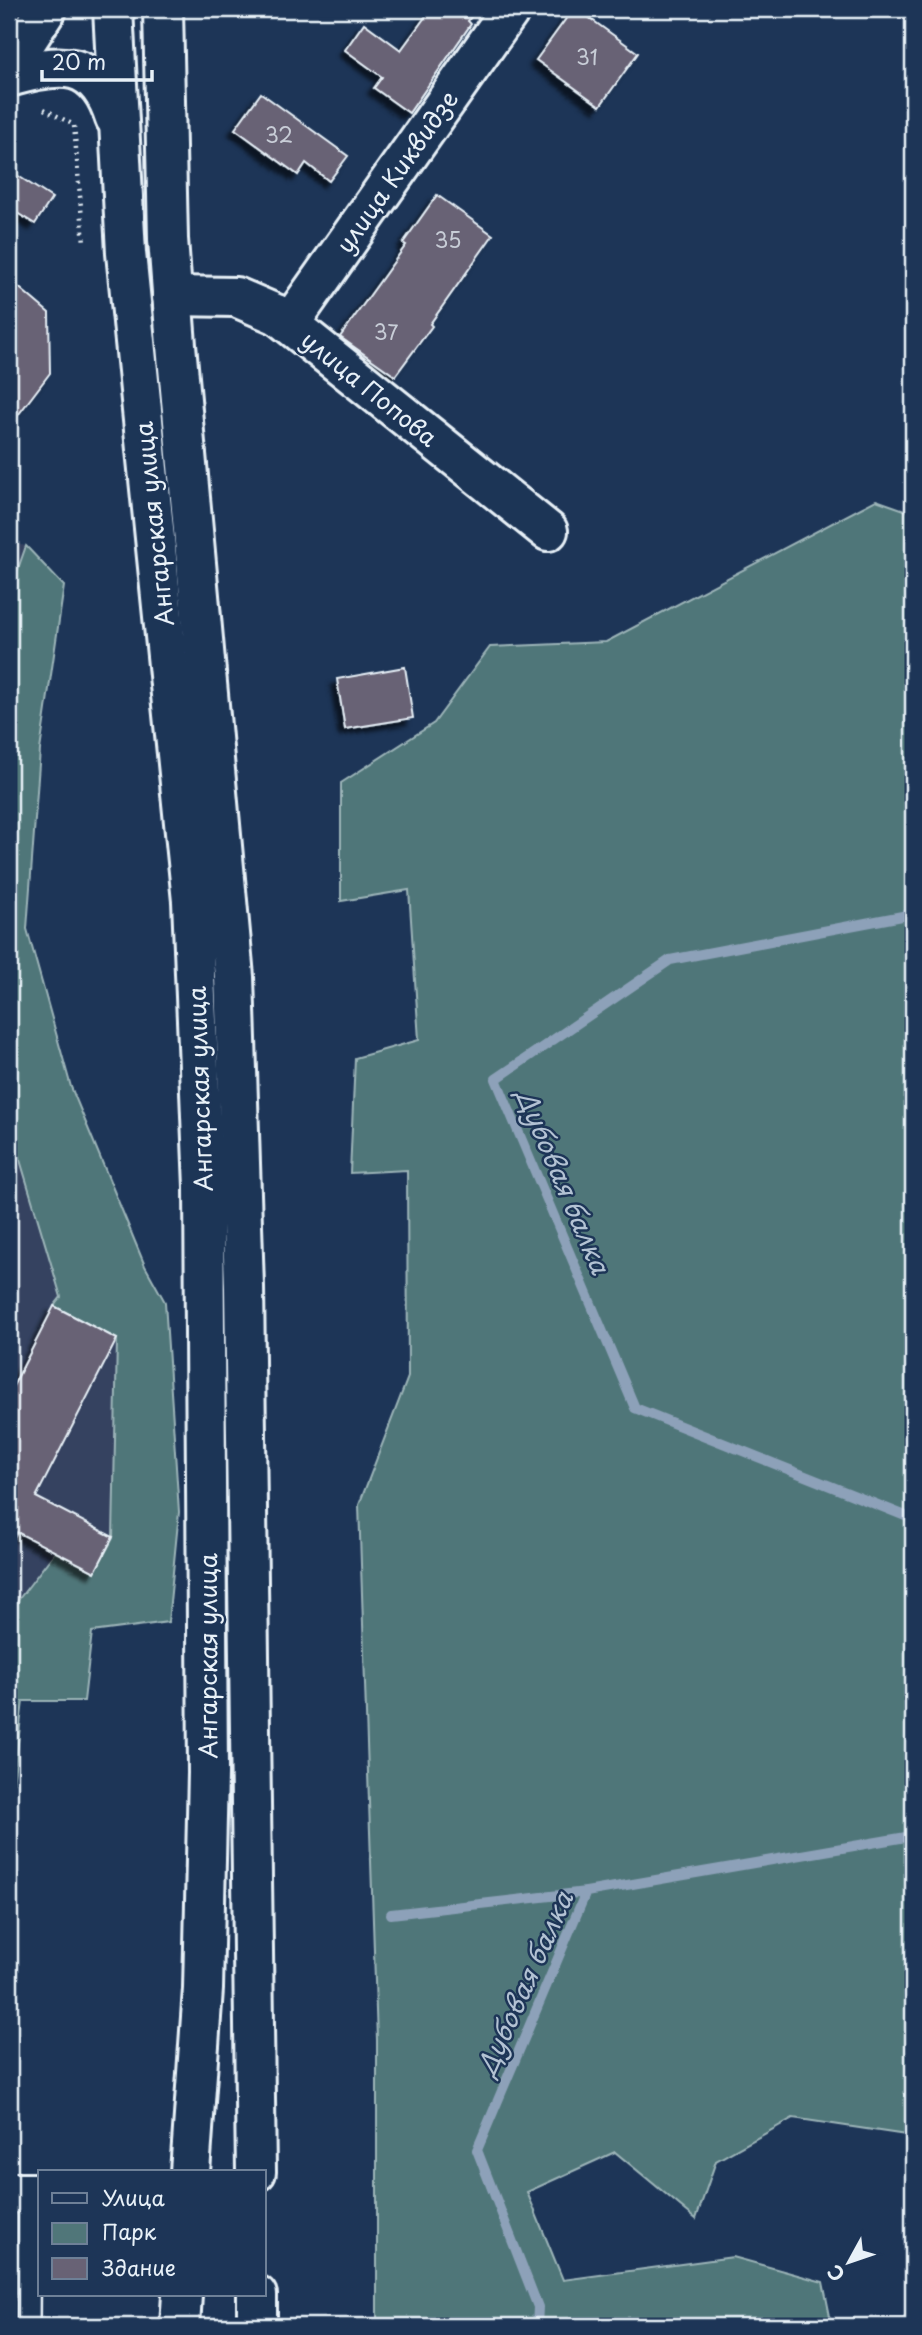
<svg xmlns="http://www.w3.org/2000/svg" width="922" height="2335" font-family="'Playpen Sans',sans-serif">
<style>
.built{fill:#344260}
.green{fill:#507679;stroke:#9cb4b8;stroke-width:2}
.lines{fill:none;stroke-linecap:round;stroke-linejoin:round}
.stream{stroke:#8da1b9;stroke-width:10}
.building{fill:#686275;stroke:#e8f1f8;stroke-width:2;filter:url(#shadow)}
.service-casing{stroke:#e8f1f8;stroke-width:26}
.minor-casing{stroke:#e8f1f8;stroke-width:44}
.secondary-casing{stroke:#e8f1f8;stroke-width:44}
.path{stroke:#e8f1f8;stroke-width:4.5;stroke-dasharray:2 5;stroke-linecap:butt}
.service{stroke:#1d3557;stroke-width:21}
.minor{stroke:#1d3557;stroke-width:38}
.secondary{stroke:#1d3557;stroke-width:38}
.labels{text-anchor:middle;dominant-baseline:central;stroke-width:5;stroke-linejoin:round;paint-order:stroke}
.number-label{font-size:21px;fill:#c8cdd7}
.street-label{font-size:24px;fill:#e8f1f8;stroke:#1d3557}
.water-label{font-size:26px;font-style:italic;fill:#b3c2d3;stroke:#1d3557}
</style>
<defs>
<filter id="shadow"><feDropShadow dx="-6" dy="6" stdDeviation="2" flood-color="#0009"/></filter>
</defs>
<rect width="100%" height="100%" fill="#1d3557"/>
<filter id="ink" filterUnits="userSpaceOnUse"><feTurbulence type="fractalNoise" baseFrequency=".0143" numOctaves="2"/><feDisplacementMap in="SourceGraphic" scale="14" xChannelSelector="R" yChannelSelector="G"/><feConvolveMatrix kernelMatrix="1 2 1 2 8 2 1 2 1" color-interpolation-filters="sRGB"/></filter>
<g filter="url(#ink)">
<!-- built -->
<g class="built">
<path d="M9,542L26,546L9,594Z"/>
<path d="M9,1123L62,1297L55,1306L117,1339L113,1537L95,1572L55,1552L9,1612Z"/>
</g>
<!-- green -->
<g class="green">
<path d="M876,500L913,513V2136L793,2118L716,2161L696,2219L615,2152L527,2192L563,2280L733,2257L823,2282L832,2326H704L695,2321L694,2326H377V2040L359,1505L408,1377L407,1170L350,1173L355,1058L419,1040L409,890L341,901V783L434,723L490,647L606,642Z"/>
<path d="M26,546L64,586L40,750L27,929L71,1087L145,1266L165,1302L179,1512L168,1622L92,1632L84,1701H23L9,1818V1612L55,1552L95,1572L113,1538L117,1339L54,1306L61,1297L9,1123V594Z"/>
</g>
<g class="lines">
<!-- stream -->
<g class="stream">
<path d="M913,914L670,960L496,1079L635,1408L913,1519"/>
<path d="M391,1914L586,1892"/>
<path d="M537,2326L538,2307L477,2150L586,1892L912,1836L913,1831"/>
</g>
</g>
<!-- building -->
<g class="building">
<path d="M431,9H477L468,21L471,24L409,113L374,88L382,77L345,50L364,23L401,50Z"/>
<path d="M573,9H577L638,53L600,106L536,60Z"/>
<path d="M261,93L348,156L329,181L306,163L298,175L235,129Z"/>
<path d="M9,170L52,198L35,224L9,208Z"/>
<path d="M437,195L493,235L430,324L432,326L395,376L340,337L406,245L403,243Z"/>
<path d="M9,279L49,313L50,373L9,427Z"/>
<path d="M405,667L413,718L345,729L337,679Z"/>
<path d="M54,1306L117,1339L36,1497L113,1537L95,1572L17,1532L9,1549V1394Z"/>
</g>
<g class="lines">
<defs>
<path id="service" d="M28,2326L29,2192"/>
<g id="minor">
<path d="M172,296L236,297L278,315L548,531"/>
<path d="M278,315L290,323L511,9"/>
<path d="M9,2193H40"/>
</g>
<g id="secondary">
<path d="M113,9L126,253L192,901L204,1187L208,1773L203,1989L190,2172"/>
<path d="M163,9L168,239L176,345L234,977L244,1287L256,2172"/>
<path d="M9,68L47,9"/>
<path d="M9,77C61,62 96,58 115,118"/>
<path d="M257,2295V2326"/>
<path d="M180,2326L182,2295"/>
</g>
</defs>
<!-- service casing -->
<use href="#service" class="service-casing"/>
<!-- minor casing -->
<use href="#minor" class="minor-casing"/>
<!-- secondary casing -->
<use href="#secondary" class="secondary-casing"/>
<!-- path -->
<path class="path" d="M44,109L74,125L84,243"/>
<!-- service -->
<use href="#service" class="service"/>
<!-- minor -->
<use href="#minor" class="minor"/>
<!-- secondary -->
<use href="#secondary" class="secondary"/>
</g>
</g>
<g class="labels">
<!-- number labels -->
<g class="number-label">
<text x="587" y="56">31</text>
<text x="279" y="134">32</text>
<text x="448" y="239">35</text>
<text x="386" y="331">37</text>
</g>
<!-- street labels -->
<g class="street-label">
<text transform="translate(396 171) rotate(-55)">улица Киквидзе</text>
<text transform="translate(370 388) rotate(39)">улица Попова</text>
<text transform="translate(153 524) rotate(-96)">Ангарская улица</text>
<text transform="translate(199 1089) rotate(-92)">Ангарская улица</text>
<text transform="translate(207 1656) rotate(-90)">Ангарская улица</text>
</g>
<!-- water labels -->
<g class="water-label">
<text transform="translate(564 1181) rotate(67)">Дубовая балка</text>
<text transform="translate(524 1983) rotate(-66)">Дубовая балка</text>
</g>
</g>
<!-- margin -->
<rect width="922" height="2335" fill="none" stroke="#1d3557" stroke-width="35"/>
<rect x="18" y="18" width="887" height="2300" fill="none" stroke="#e8f1f8" stroke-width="2.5" filter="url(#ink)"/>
<!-- legend -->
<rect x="38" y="2170" width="228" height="126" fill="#1d3557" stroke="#6e8097" stroke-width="2"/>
<rect x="52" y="2193" width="35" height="10" fill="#1d3557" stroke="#6e8097" stroke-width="2"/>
<text x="102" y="2206" font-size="21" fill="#e8f1f8">Улица</text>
<rect x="52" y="2223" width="35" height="21" fill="#507679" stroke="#6e8097" stroke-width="2"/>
<text x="102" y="2240" font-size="21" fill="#e8f1f8">Парк</text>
<rect x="52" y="2258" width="35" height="21" fill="#686275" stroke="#6e8097" stroke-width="2"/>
<text x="102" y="2276" font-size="21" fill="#e8f1f8">Здание</text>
<!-- north arrow -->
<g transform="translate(849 2262) rotate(230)" stroke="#1d3557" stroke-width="5" paint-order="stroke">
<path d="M0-5L12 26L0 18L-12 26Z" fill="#e8f1f8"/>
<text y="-10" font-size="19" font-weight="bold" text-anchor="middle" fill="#e8f1f8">С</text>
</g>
<!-- scale -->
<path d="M42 70v10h110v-10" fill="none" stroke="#e8f1f8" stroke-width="3.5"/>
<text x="52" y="70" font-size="21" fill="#e8f1f8" stroke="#1d3557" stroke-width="5" paint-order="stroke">20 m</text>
</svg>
